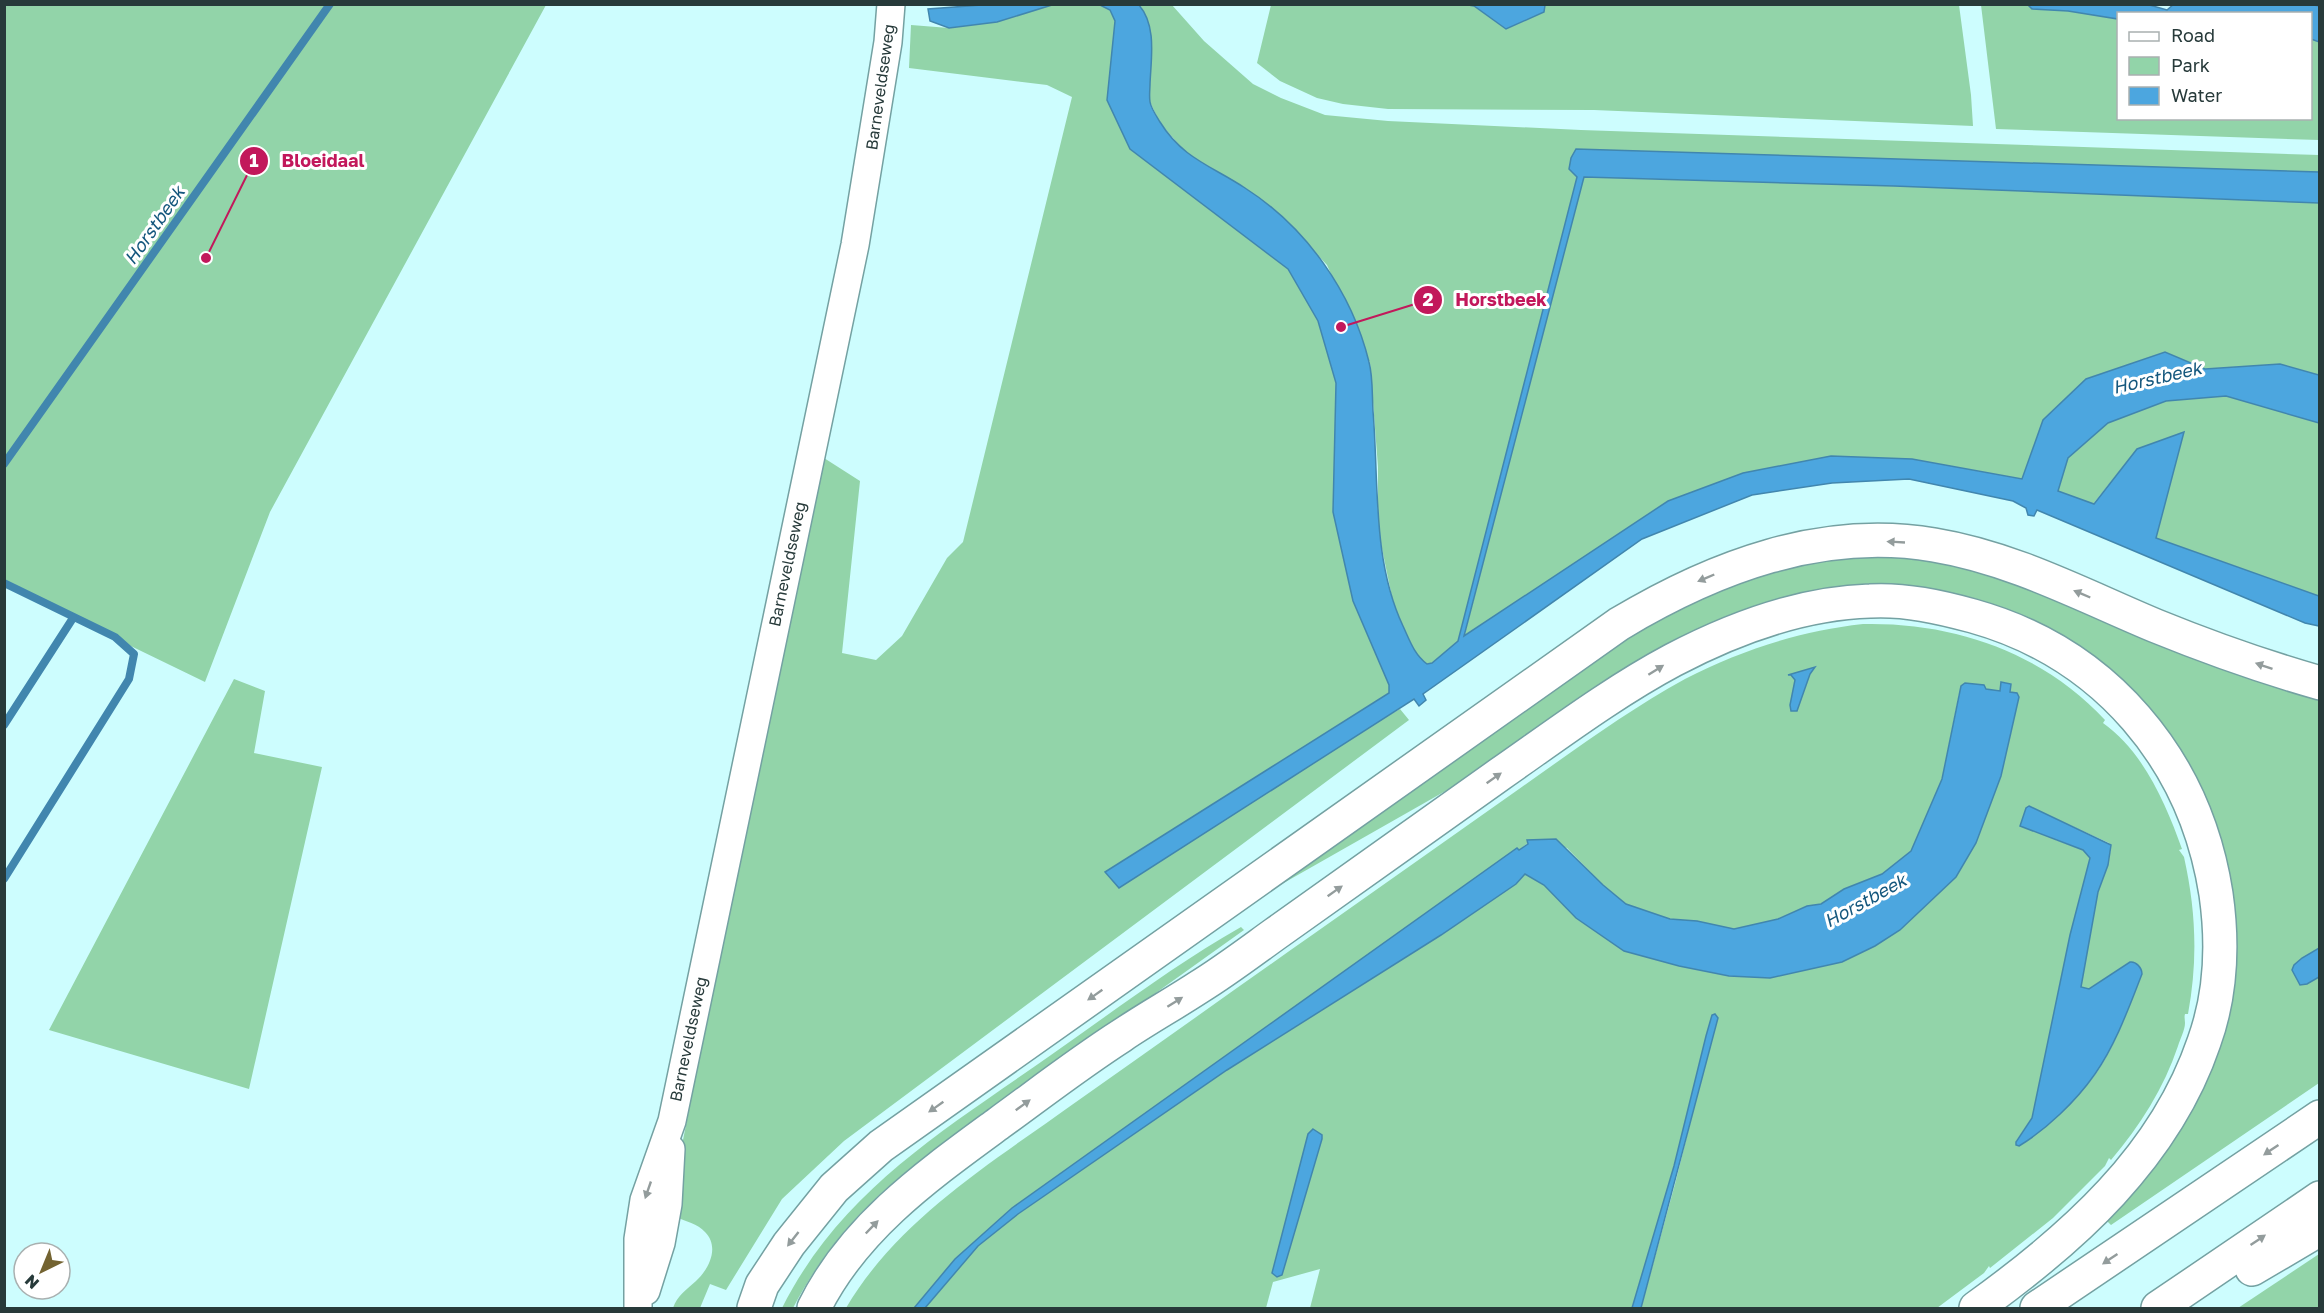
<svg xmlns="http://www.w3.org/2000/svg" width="2324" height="1313" font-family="'Golos Text',sans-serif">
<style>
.green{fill:#92d4a9;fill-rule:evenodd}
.water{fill:#4ca6df;stroke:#4186ae;stroke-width:1.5}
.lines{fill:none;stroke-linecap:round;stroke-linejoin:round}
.stream{stroke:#4186ae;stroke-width:8}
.tertiary-casing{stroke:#74a1a2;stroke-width:30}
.motorway-casing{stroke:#74a1a2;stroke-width:36}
.tertiary{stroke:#fff;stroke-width:27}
.motorway{stroke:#fff;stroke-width:33}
.oneway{fill:#939c9c}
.labels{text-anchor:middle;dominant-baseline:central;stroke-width:6;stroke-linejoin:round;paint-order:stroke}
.street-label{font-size:16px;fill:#273a3a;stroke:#fff}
.water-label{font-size:18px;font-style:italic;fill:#14577d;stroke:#fff}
.leader{fill:none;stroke:#c2185b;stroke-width:2}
.callout-dot{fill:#c2185b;stroke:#fff;stroke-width:2}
.mark-label{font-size:18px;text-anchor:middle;font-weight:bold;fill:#fff}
.callout-label{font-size:18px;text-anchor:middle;font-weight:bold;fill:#c2185b;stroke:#fff;stroke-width:6;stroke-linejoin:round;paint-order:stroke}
</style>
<rect width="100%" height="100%" fill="#cdfdfe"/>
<!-- green -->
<g class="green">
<path d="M5,4L546,5L270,512L205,682L5,585Z"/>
<path d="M1052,5H1100L1110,10L1115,21L1130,149L1288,269L1318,321L1336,383L1333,512L1389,685V693L1105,872L1400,709L1409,720L844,1141L782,1199L726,1290L710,1284L700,1308H673C677,1296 687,1289 696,1281C709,1269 720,1247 705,1232C698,1224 685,1221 676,1217L683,1140L763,739L824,458L860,481L842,653L876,660L902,636L947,558L963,542L1072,97L1047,85L909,68L911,25L949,28L997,22Z"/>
<path d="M1139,5H1172L1204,41L1253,84L1281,98L1325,115L1388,121L1581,130L2319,155V172L1569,169L1578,177L1458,641L1432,663L1427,664L1417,656L1394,607L1378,529V467L1370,363L1327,265L1286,221L1247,189L1187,154L1160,123L1150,102L1142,8Z"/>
<path d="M1271,5H1468L1474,6L1506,29L1544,12L1545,5H1959L1971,95L1973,126L1594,110L1388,109L1343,104L1317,98L1280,81L1257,63Z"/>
<path d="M1981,5H2028L2032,9L2068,11L2118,19V118H2310L2311,39L2319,42V140L1996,129Z"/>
<path d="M1583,177L1894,186L2319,203V375L2280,364L2205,369L2165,352L2086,379L2043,420L2022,479L1912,459L1668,501L1464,637Z"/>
<path d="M2226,396L2319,423V596L2156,538L2183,433L2137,449L2093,504L2057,491L2068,458L2108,423L2166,401Z"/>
<path d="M1838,552L1957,560L2319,692V948L2302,958L2307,984L2319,977V1083L2111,1225L2104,1218L2161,1152L2227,894L2110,678L1852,594L1537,739L1243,906L1678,602Z"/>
<path d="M1863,624C1955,622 2043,653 2105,720L2103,723C2143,751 2166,804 2182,849L2179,850L2184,857C2196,911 2198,960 2188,1014H2185C2184,1017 2185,1020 2185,1023C2185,1030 2180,1039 2178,1046C2164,1088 2140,1126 2111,1160L2109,1158L2105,1166L2053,1218L1990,1268L1989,1266L1984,1273L1937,1308H1641L1675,1184L1717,1016L1706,1036L1674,1166L1632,1308H1310L1320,1269L1273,1282L1266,1308H925L978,1246L1018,1214L1227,1070L1441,935L1516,884L1525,874L1544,885L1576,918L1679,966L1729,976L1770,978L1842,962L1875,946L1900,930L1956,877L1976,843L2001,776L2019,697L2010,692L2011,684L2002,682L2000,692L1985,689L1959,694L1942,779L1911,851L1882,874L1844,889L1821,904L1807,906L1778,919L1734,929L1670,919L1626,904L1603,885L1567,848L1528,841V843L1519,850L1517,849L1012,1208L955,1259L914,1308H846C899,1218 993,1162 1076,1102C1156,1046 1235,989 1315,933C1383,885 1451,837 1519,789C1573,751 1627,711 1685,679C1741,650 1800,631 1863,624ZM2039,811L2109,843L2111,847L2108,865L2098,892L2081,987L2089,989L2130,962C2136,961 2142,967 2142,974C2129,1007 2116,1045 2095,1075C2075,1102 2047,1124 2021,1145L2016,1141L2032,1118L2070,935L2090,858L2083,850L2056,840Z"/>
<path d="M234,679L265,691L254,753L322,767L249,1089L49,1030Z"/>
<path d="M1241,927L1244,930L908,1170C858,1211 823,1251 793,1308H782C842,1189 946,1129 1051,1055C1114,1011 1174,965 1241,927Z"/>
<path d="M2319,1254V1308H2238Z"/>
</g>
<!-- water -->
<g class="water">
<path d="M2146,4L2167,10L2174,4L2314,5L2319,6V42L2311,39L2310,14H2118V19L2068,11L2032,9L2028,5Z"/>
<path d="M981,5V4L1052,5L997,22L949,28L930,21L928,9Z"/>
<path d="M1100,5H1139C1157,26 1151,58 1150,84C1150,89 1149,96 1150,102C1151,108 1157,117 1160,122C1183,159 1212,166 1245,188C1306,227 1352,292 1369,362C1373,377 1372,395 1373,411C1379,483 1372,560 1403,626C1410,641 1414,654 1427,664L1432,663L1458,641L1577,177L1569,169L1571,158L1576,149L2319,172V203L1894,186L1584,177L1464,636L1668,501L1743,473L1831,456L1912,459L2022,479L2043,420L2086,379L2165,352L2205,369L2280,364L2319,375V423L2226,396L2166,401L2108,423L2068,458L2058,491L2094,504L2137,449L2184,432L2156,538L2319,596V626L2305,623L2037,510L2034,516L2028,515L2026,508L2013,501L1909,479L1832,483L1752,495L1642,539L1423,694L1426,700L1419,706L1414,699L1119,888L1105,872L1389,693V685L1353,601L1333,512L1336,383L1318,321L1288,269L1130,149L1107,100L1115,21L1110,10Z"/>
<path d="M1468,5H1545L1544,12L1506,29L1474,6Z"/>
<path d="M1815,667L1810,674L1797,711H1791L1790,705L1795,680L1791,675H1788Z"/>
<path d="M2001,682L2011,684L2010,692L2017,693L2019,697L2001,776L1976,843L1956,877L1900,930L1875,946L1842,962L1770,978L1729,976L1679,966L1624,951L1576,918L1544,885L1525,874L1516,884L1441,935L1227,1070L1018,1214L978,1246L925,1308H914L955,1259L1012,1208L1517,848L1519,850L1528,844L1527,840L1556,839L1603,885L1626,904L1670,919L1697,921L1734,929L1778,919L1807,906L1821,904L1844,889L1882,874L1911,851L1942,779L1961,686L1965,683L1984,685L1986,689L2000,691Z"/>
<path d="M2029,806L2111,845L2108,865L2098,892L2081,987L2089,989L2130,962C2136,961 2142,968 2142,974C2129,1007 2116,1044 2095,1074C2076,1101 2047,1129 2019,1146L2016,1145V1142L2032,1118L2070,935L2090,858L2083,850L2020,826L2026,808Z"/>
<path d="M2319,948V977L2307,984L2300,985L2292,970L2294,965L2302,958Z"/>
<path d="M1715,1014L1718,1018L1641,1308H1632L1674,1166L1706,1036L1712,1015Z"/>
<path d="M1313,1129L1322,1135V1139L1282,1275L1277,1277L1272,1273L1308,1134Z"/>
</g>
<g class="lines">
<!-- stream -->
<g class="stream">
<path d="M4,464L330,4"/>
<path d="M4,583L115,637L134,654L129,679L4,879"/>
<path d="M4,725L73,618"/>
</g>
<defs>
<g id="tertiary">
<path d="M646,1291L661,1243L668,1204L671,1149"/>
<path d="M638,1308V1239L644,1200L672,1121L855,245L888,42L891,4"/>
</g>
<g id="motorway">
<path d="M2252,1269L2320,1229"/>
<path d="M754,1308L762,1285L789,1244L834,1188L881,1146L1619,624C1714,567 1822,526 1934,545C2013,558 2084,596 2156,626C2210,648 2264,667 2320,683"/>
<path d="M814,1308C854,1227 928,1175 999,1123C1039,1094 1079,1063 1121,1036C1146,1019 1173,1004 1199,987C1225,971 1250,952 1275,934C1350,881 1425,827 1500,774C1556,735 1613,692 1673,660C1734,628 1801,603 1870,601C1905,599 1940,607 1973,616C2105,653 2195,759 2216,894C2223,943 2221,995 2204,1042C2165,1157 2072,1239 1976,1308"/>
<path d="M2037,1308L2320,1117"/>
<path d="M2158,1308L2320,1198"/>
</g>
</defs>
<!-- tertiary casing -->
<use href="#tertiary" class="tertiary-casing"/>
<!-- motorway casing -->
<use href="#motorway" class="motorway-casing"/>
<!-- tertiary -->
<use href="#tertiary" class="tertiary"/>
<!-- motorway -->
<use href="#motorway" class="motorway"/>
</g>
<!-- one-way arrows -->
<defs><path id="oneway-solid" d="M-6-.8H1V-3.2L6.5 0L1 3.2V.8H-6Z" transform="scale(1.5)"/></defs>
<g class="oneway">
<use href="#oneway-solid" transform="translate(1896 542) rotate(-177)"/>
<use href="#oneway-solid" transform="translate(1706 578) rotate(157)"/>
<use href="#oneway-solid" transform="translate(2082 594) rotate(-157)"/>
<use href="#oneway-solid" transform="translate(2264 666) rotate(-161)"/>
<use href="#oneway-solid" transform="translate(1656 670) rotate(-32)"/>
<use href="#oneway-solid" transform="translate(1494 778) rotate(-35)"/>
<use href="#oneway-solid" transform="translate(1335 891) rotate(-35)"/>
<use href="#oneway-solid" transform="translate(1095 995) rotate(145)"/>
<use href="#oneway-solid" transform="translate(1175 1002) rotate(-32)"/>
<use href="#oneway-solid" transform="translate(1023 1105) rotate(-36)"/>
<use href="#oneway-solid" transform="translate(936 1107) rotate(145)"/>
<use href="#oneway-solid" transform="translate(2271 1150) rotate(146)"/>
<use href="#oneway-solid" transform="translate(648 1190) rotate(109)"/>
<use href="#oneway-solid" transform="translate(872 1227) rotate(-46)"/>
<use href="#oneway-solid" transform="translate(793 1239) rotate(128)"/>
<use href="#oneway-solid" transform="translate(2258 1240) rotate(-34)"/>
<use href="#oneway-solid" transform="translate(2110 1259) rotate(146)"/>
</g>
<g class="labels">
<!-- street labels -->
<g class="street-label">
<text transform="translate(880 87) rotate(-82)">Barneveldseweg</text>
<text transform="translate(787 564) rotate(-78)">Barneveldseweg</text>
<text transform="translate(688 1039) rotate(-78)">Barneveldseweg</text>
</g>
<!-- water labels -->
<g class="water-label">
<text transform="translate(154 225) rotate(-55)">Horstbeek</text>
<text transform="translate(2157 377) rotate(-13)">Horstbeek</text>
<text transform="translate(1865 900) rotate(-29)">Horstbeek</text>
</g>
</g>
<!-- callouts -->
<path class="leader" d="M206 258L254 161M1341 327L1428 300"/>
<g class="callout-dot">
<circle cx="206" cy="258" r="6"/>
<circle cx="1341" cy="327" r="6"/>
<circle cx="254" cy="161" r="15"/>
<circle cx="1428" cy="300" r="15"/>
</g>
<g class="mark-label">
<text x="254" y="167">1</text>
<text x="1428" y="306">2</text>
</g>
<g class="callout-label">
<text x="323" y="167">Bloeidaal</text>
<text x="1501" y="306">Horstbeek</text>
</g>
<!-- border -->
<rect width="2324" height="1313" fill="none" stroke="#273a3a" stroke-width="12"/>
<!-- legend -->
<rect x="2117" y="12" width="195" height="108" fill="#ffffff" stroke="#a9b0b0" stroke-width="1.5"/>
<rect x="2129" y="32" width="30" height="9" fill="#ffffff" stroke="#a9b0b0" stroke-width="1.5"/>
<text x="2171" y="42" font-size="18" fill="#273a3a">Road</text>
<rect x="2129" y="57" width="30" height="18" fill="#92d4a9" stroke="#a9b0b0" stroke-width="1.5"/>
<text x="2171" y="72" font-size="18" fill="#273a3a">Park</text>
<rect x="2129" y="87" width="30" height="18" fill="#4ca6df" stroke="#a9b0b0" stroke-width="1.5"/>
<text x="2171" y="102" font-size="18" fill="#273a3a">Water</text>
<!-- north arrow -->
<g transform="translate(42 1271) rotate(223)"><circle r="28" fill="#ffffff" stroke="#a9b0b0" stroke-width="1.5"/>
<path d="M0-4.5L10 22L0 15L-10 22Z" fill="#736331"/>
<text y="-9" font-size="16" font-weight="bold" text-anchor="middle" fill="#273a3a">N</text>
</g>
</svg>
